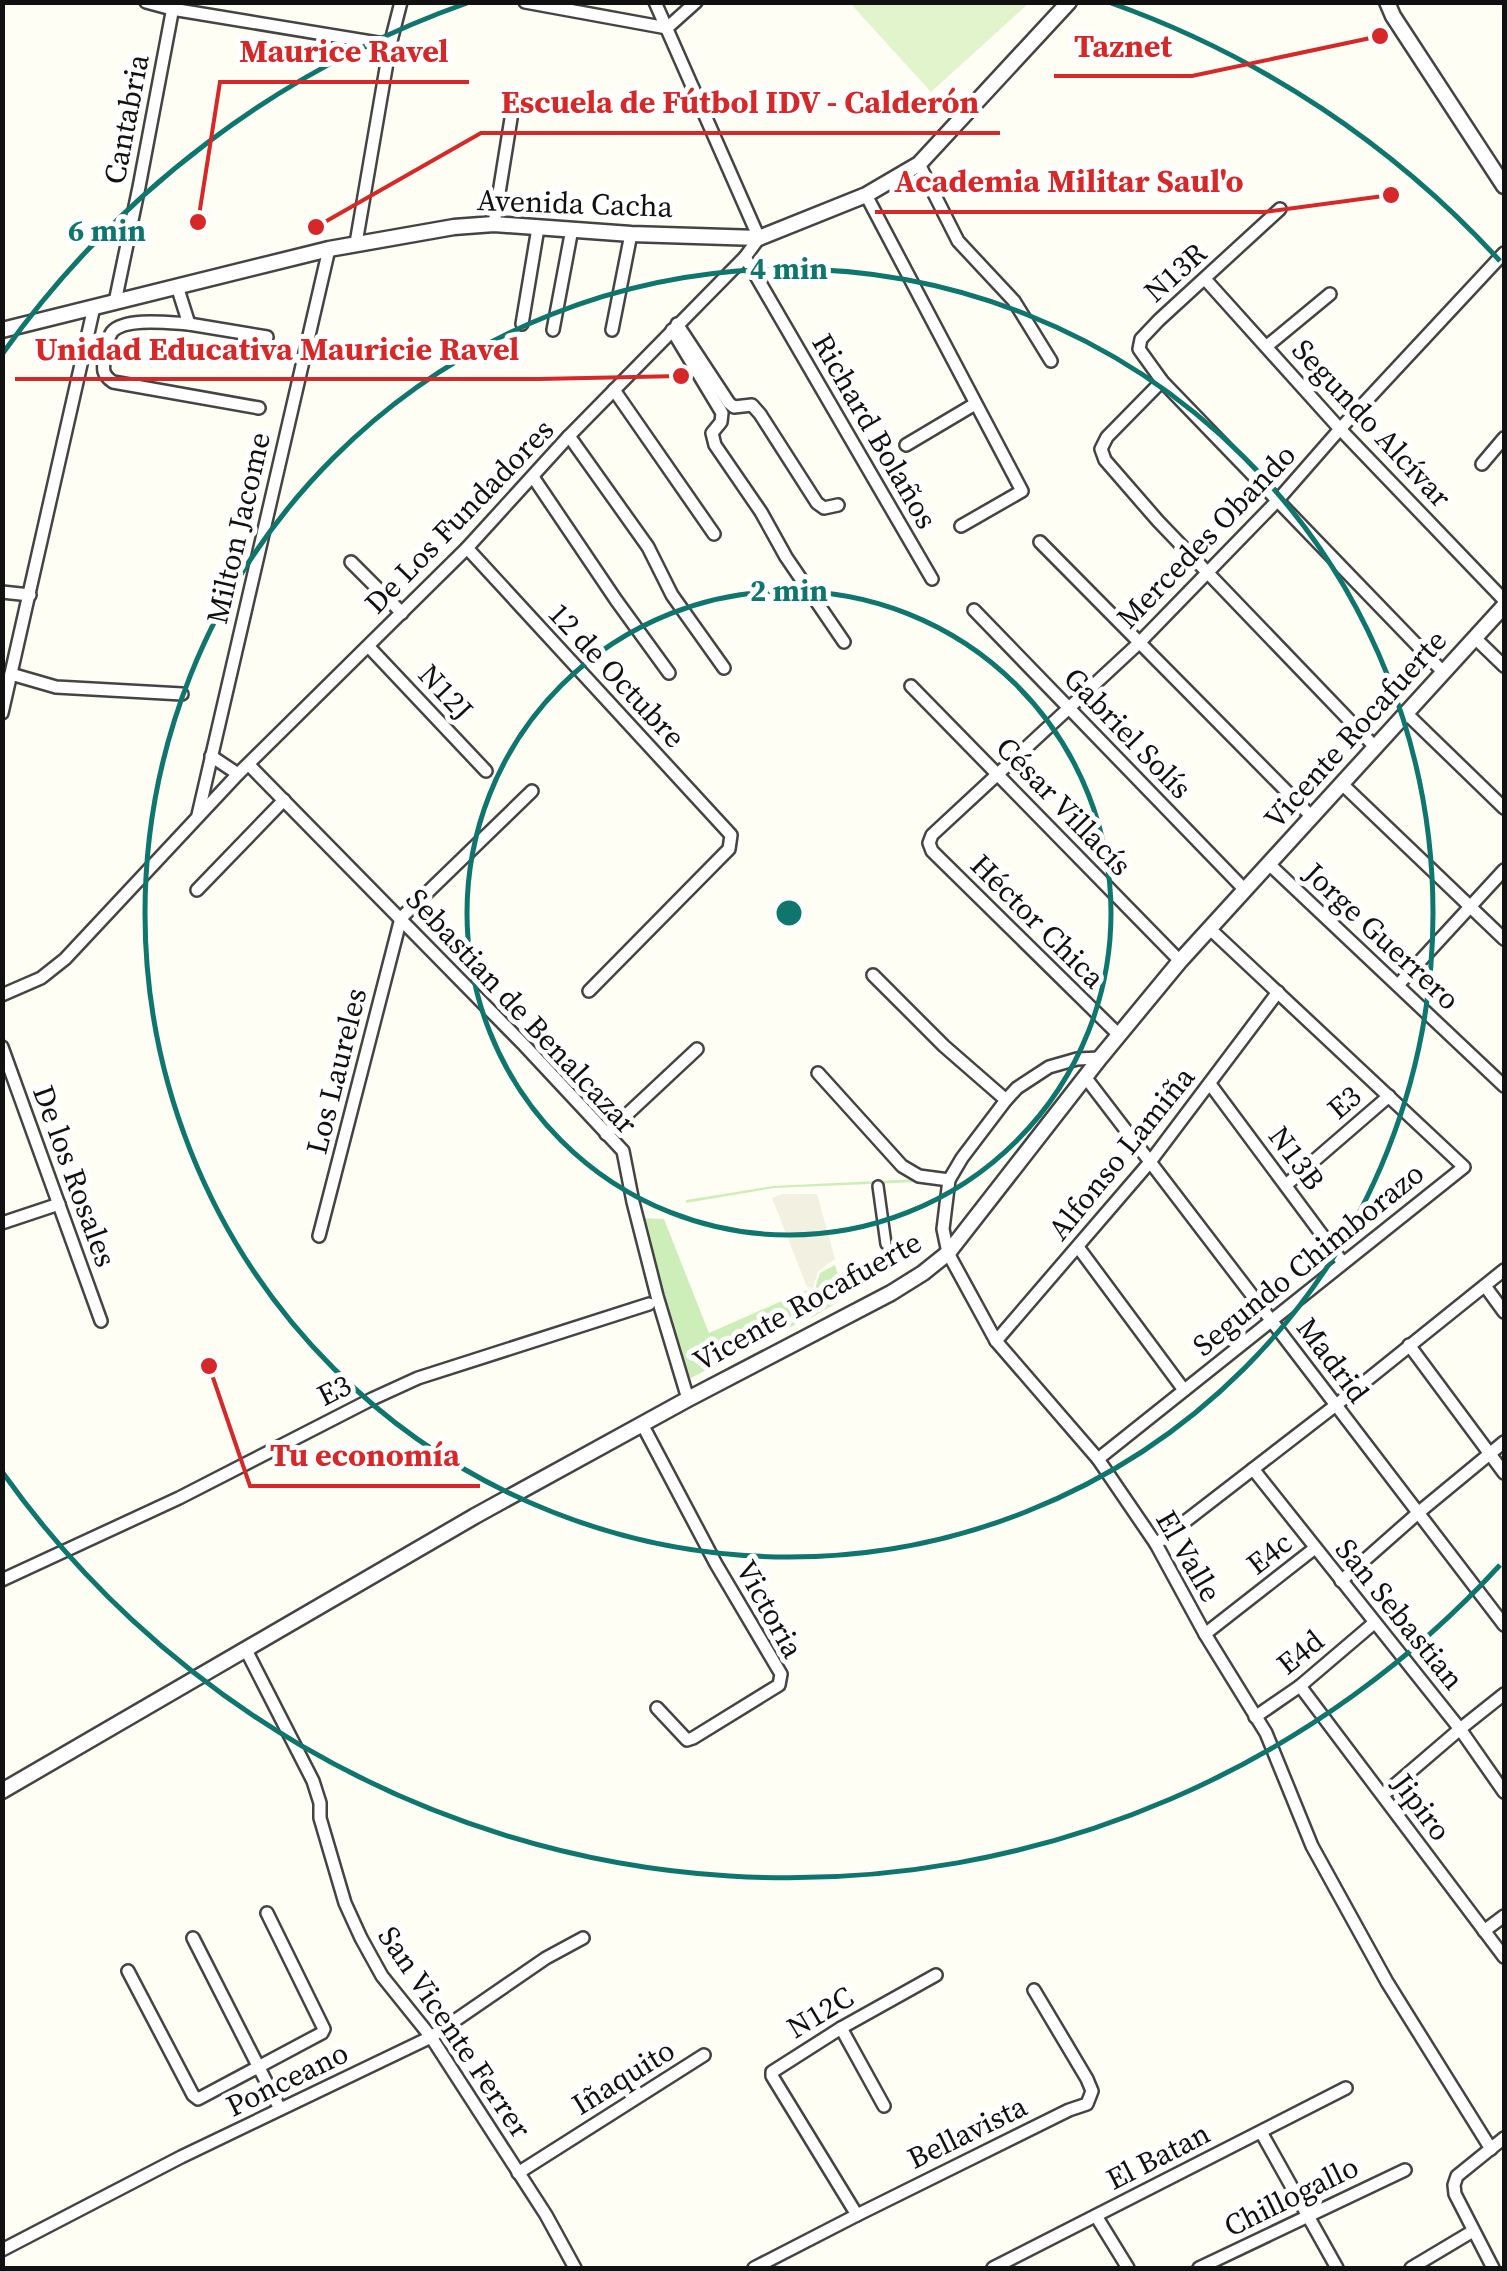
<svg xmlns="http://www.w3.org/2000/svg" width="1507" height="2271" font-family="'Source Serif 4',serif">
<style>
.green{fill:#ceeeb9}
.pitch{fill:#e1f4cc}
.plaza{fill:#f2f0e0}
.lines{fill:none;stroke-linecap:round;stroke-linejoin:round}
.pedestrian-casing{stroke:#444;stroke-width:14}
.minor-casing{stroke:#444;stroke-width:16}
.tertiary-casing{stroke:#444;stroke-width:19}
.pedestrian{stroke:#fff;stroke-width:9}
.minor{stroke:#fff;stroke-width:11}
.tertiary{stroke:#fff;stroke-width:14}
.ring{fill:none;stroke:#0f766e;stroke-width:5}
.labels{text-anchor:middle;dominant-baseline:central;stroke-width:10;stroke-linejoin:round;paint-order:stroke}
.street-label{font-size:30px;fill:#111;stroke:#fff}
.centre{fill:#0f766e;stroke:#fff;stroke-width:5}
.ring-label{font-size:30px;text-anchor:middle;font-weight:bold;fill:#0f766e;stroke:#fff;stroke-width:10;stroke-linejoin:round;paint-order:stroke}
.leader{fill:none;stroke:#d62828;stroke-width:4}
.callout-dot{fill:#d62828;stroke:#fff;stroke-width:4}
.callout-label{font-size:32px;text-anchor:middle;font-weight:bold;fill:#d62828;stroke:#fff;stroke-width:10;stroke-linejoin:round;paint-order:stroke}
</style>
<rect width="100%" height="100%" fill="#fffef4"/>
<!-- green -->
<g class="green">
<path d="M918,1179V1182L774,1188L686,1203V1200L773,1186Z"/>
<path d="M639,1218L664,1219L709,1333L807,1290L806,1319L687,1380L650,1297Z"/>
<path d="M835,1265L841,1285L836,1303L811,1318L815,1289L820,1273Z"/>
</g>
<!-- pitch -->
<path class="pitch" d="M850,3H1029L931,92Z"/>
<!-- plaza -->
<path class="plaza" d="M782,1194H817L835,1259L818,1271L813,1288L807,1287L772,1198Z"/>
<g class="lines">
<defs>
<path id="pedestrian" d="M878,1186L886,1244"/>
<g id="minor">
<path d="M146,2L172,9L390,45"/>
<path d="M525,2L667,28L696,2"/>
<path d="M919,164L958,241L1014,301L1051,361"/>
<path d="M866,195L1022,491L961,526"/>
<path d="M1280,209L1159,320L1141,339L1139,349L1162,381L1444,673"/>
<path d="M494,224L513,106"/>
<path d="M356,243L390,45L401,2"/>
<path d="M745,257L932,579"/>
<path d="M1205,279L1340,429L1504,600"/>
<path d="M177,286L189,324C170,323 125,317 112,332C107,339 106,347 105,355C103,368 101,374 113,382L259,408"/>
<path d="M115,302L139,187L174,2"/>
<path d="M189,324L267,337"/>
<path d="M522,324L538,228"/>
<path d="M677,324L729,403L734,407L752,405L760,414L817,503L824,508L838,505"/>
<path d="M553,330L572,229"/>
<path d="M612,330L631,234"/>
<path d="M672,330L722,413L721,422L712,433L715,445L761,512L786,557L844,642"/>
<path d="M1267,346L1330,294"/>
<path d="M1162,381L1107,437L1101,449L1105,460L1158,521L1375,747"/>
<path d="M614,390L714,534"/>
<path d="M569,436L648,547L672,595L724,668"/>
<path d="M906,445L975,404"/>
<path d="M1482,464L1504,438"/>
<path d="M533,477L616,600L669,673"/>
<path d="M1040,542L1312,817"/>
<path d="M467,548L731,835L729,849L722,856L589,991"/>
<path d="M351,562L402,613"/>
<path d="M2,592L30,595"/>
<path d="M974,610L1245,890"/>
<path d="M1475,638L1504,666"/>
<path d="M369,647L486,771"/>
<path d="M11,674L56,687L182,694"/>
<path d="M911,686L1180,961"/>
<path d="M2,713L94,307"/>
<path d="M1406,713L1504,808"/>
<path d="M211,756L238,774"/>
<path d="M249,765L524,1045L623,1151L633,1202L657,1296L688,1399"/>
<path d="M1342,784L1504,939"/>
<path d="M198,815L329,249"/>
<path d="M1269,864L1504,1086"/>
<path d="M197,890L284,800"/>
<path d="M873,975L944,1046L1006,1100"/>
<path d="M1399,984L1504,870"/>
<path d="M2,995L41,978L65,959L238,774L467,548L569,436L745,257L759,238L655,2"/>
<path d="M1119,1035L932,851L929,843L932,835L1139,643L1277,501L1340,429L1504,253"/>
<path d="M2,1047L101,1321"/>
<path d="M1100,1058L1077,1059L1049,1067L1017,1088L1006,1100L962,1158L949,1180L943,1229L948,1253L996,1341L1098,1459L1156,1544L1205,1634L1266,1733L1312,1846L1387,1982L1491,2149"/>
<path d="M818,1073L902,1166L919,1176L949,1180"/>
<path d="M1086,1078L1504,1625"/>
<path d="M1210,1084L1343,1263"/>
<path d="M606,1134L697,1049"/>
<path d="M1286,1185L1389,1096"/>
<path d="M2,1223L59,1204"/>
<path d="M319,1236L401,918L532,791"/>
<path d="M1078,1247L1184,1390"/>
<path d="M1485,1286L1504,1312"/>
<path d="M996,1341L1150,1162L1278,992"/>
<path d="M1409,1345L1504,1473"/>
<path d="M642,1424L716,1564L781,1674L779,1685L693,1738L687,1740L657,1708"/>
<path d="M1098,1459L1464,1167L1210,929"/>
<path d="M1253,1469L1460,1729L1504,1792"/>
<path d="M1156,1544L1336,1405L1504,1270"/>
<path d="M2,1580L179,1498L372,1399L418,1378L649,1304"/>
<path d="M1341,1581L1418,1513L1504,1442"/>
<path d="M1205,1634L1315,1548"/>
<path d="M246,1650L313,1781L320,1803V1818L345,1903L361,1938L382,1976L431,2037L546,2215L575,2268"/>
<path d="M1300,1686L1504,1957"/>
<path d="M1255,1717L1300,1686L1374,1623"/>
<path d="M1383,1795L1460,1729L1504,1694"/>
<path d="M1484,1931L1504,1916"/>
<path d="M193,1938L280,2109"/>
<path d="M128,1971L193,2095L198,2099L322,2033L324,2029L267,1913"/>
<path d="M841,2028L884,2106"/>
<path d="M1261,2132L1337,2268"/>
<path d="M518,2173L704,2055"/>
<path d="M857,2215L772,2076V2072L841,2028L936,1975"/>
<path d="M1096,2216L1128,2268"/>
<path d="M2,2250L181,2157L431,2037L546,1958L583,1938"/>
<path d="M754,2268L857,2215L1069,2110L1087,2104L1092,2091L1087,2079L1034,1990"/>
<path d="M993,2268L1346,2088"/>
<path d="M1199,2268L1405,2170"/>
<path d="M1411,2268L1473,2231"/>
<path d="M1493,2268L1455,2194L1454,2185L1457,2176L1504,2138"/>
</g>
<g id="tertiary">
<path d="M1387,2L1393,16L1504,186"/>
<path d="M2,330L329,249L454,227L494,224L631,234L759,238L866,195L919,164L1069,2"/>
<path d="M2,1791L475,1516L688,1399L891,1293L923,1273L948,1253L1100,1058L1180,961L1504,606"/>
</g>
</defs>
<!-- pedestrian casing -->
<use href="#pedestrian" class="pedestrian-casing"/>
<!-- minor casing -->
<use href="#minor" class="minor-casing"/>
<!-- tertiary casing -->
<use href="#tertiary" class="tertiary-casing"/>
<!-- pedestrian -->
<use href="#pedestrian" class="pedestrian"/>
<!-- minor -->
<use href="#minor" class="minor"/>
<!-- tertiary -->
<use href="#tertiary" class="tertiary"/>
</g>
<!-- distance rings -->
<g class="ring">
<circle cx="789" cy="913" r="322"/>
<circle cx="789" cy="913" r="644"/>
<path d="M1500 1565A965 965 0 0 1 3 1473M3 353A965 965 0 0 1 467 3M1111 3A965 965 0 0 1 1500 261"/>
</g>
<g class="labels">
<!-- street labels -->
<g class="street-label">
<text transform="translate(126 119) rotate(-79)">Cantabria</text>
<text transform="translate(575 203) rotate(2)">Avenida Cacha</text>
<text transform="translate(1175 272) rotate(-42)">N13R</text>
<text transform="translate(1372 423) rotate(47)">Segundo Alcívar</text>
<text transform="translate(875 431) rotate(60)">Richard Bolaños</text>
<text transform="translate(459 516) rotate(-46)">De Los Fundadores</text>
<text transform="translate(238 528) rotate(-77)">Milton Jacome</text>
<text transform="translate(1206 536) rotate(-46)">Mercedes Obando</text>
<text transform="translate(617 675) rotate(47)">12 de Octubre</text>
<text transform="translate(446 692) rotate(47)">N12J</text>
<text transform="translate(1355 729) rotate(-48)">Vicente Rocafuerte</text>
<text transform="translate(1128 733) rotate(46)">Gabriel Solís</text>
<text transform="translate(1064 806) rotate(46)">César Villacís</text>
<text transform="translate(1038 921) rotate(45)">Héctor Chica</text>
<text transform="translate(1382 936) rotate(43)">Jorge Guerrero</text>
<text transform="translate(522 1011) rotate(47)">Sebastian de Benalcazar</text>
<text transform="translate(336 1071) rotate(-76)">Los Laureles</text>
<text transform="translate(1344 1102) rotate(-41)">E3</text>
<text transform="translate(1121 1153) rotate(-51)">Alfonso Lamiña</text>
<text transform="translate(1297 1158) rotate(53)">N13B</text>
<text transform="translate(75 1176) rotate(70)">De los Rosales</text>
<text transform="translate(1308 1259) rotate(-39)">Segundo Chimborazo</text>
<text transform="translate(807 1301) rotate(-29)">Vicente Rocafuerte</text>
<text transform="translate(1333 1360) rotate(53)">Madrid</text>
<text transform="translate(334 1390) rotate(-27)">E3</text>
<text transform="translate(1269 1553) rotate(-38)">E4c</text>
<text transform="translate(1189 1556) rotate(60)">El Valle</text>
<text transform="translate(770 1609) rotate(61)">Victoria</text>
<text transform="translate(1400 1614) rotate(51)">San Sebastian</text>
<text transform="translate(1300 1652) rotate(-39)">E4d</text>
<text transform="translate(1422 1807) rotate(53)">Jipiro</text>
<text transform="translate(820 2012) rotate(-31)">N12C</text>
<text transform="translate(455 2032) rotate(56)">San Vicente Ferrer</text>
<text transform="translate(623 2077) rotate(-32)">Iñaquito</text>
<text transform="translate(287 2079) rotate(-26)">Ponceano</text>
<text transform="translate(967 2132) rotate(-26)">Bellavista</text>
<text transform="translate(1158 2156) rotate(-27)">El Batan</text>
<text transform="translate(1291 2196) rotate(-26)">Chillogallo</text>
</g>
</g>
<circle cx="789" cy="913" r="15" class="centre"/>
<g class="ring-label">
<text x="107" y="241">6 min</text>
<text x="789" y="279">4 min</text>
<text x="789" y="601">2 min</text>
</g>
<!-- callouts -->
<path class="leader" d="M1380 36L1192 76H1054M198 222L220 82H469M316 227L481 133H1000M1391 195L1264 212H875M681 376L539 379H15M209 1366L250 1486H480"/>
<g class="callout-dot">
<circle cx="1380" cy="36" r="10"/>
<circle cx="198" cy="222" r="10"/>
<circle cx="316" cy="227" r="10"/>
<circle cx="1391" cy="195" r="10"/>
<circle cx="681" cy="376" r="10"/>
<circle cx="209" cy="1366" r="10"/>
</g>
<g class="callout-label">
<text x="1123" y="57">Taznet</text>
<text x="344" y="62">Maurice Ravel</text>
<text x="740" y="113">Escuela de Fútbol IDV - Calderón</text>
<text x="1069" y="192">Academia Militar Saul'o</text>
<text x="277" y="360">Unidad Educativa Mauricie Ravel</text>
<text x="365" y="1466">Tu economía</text>
</g>
<!-- border -->
<rect width="1507" height="2271" fill="none" stroke="#111111" stroke-width="10"/>
</svg>
